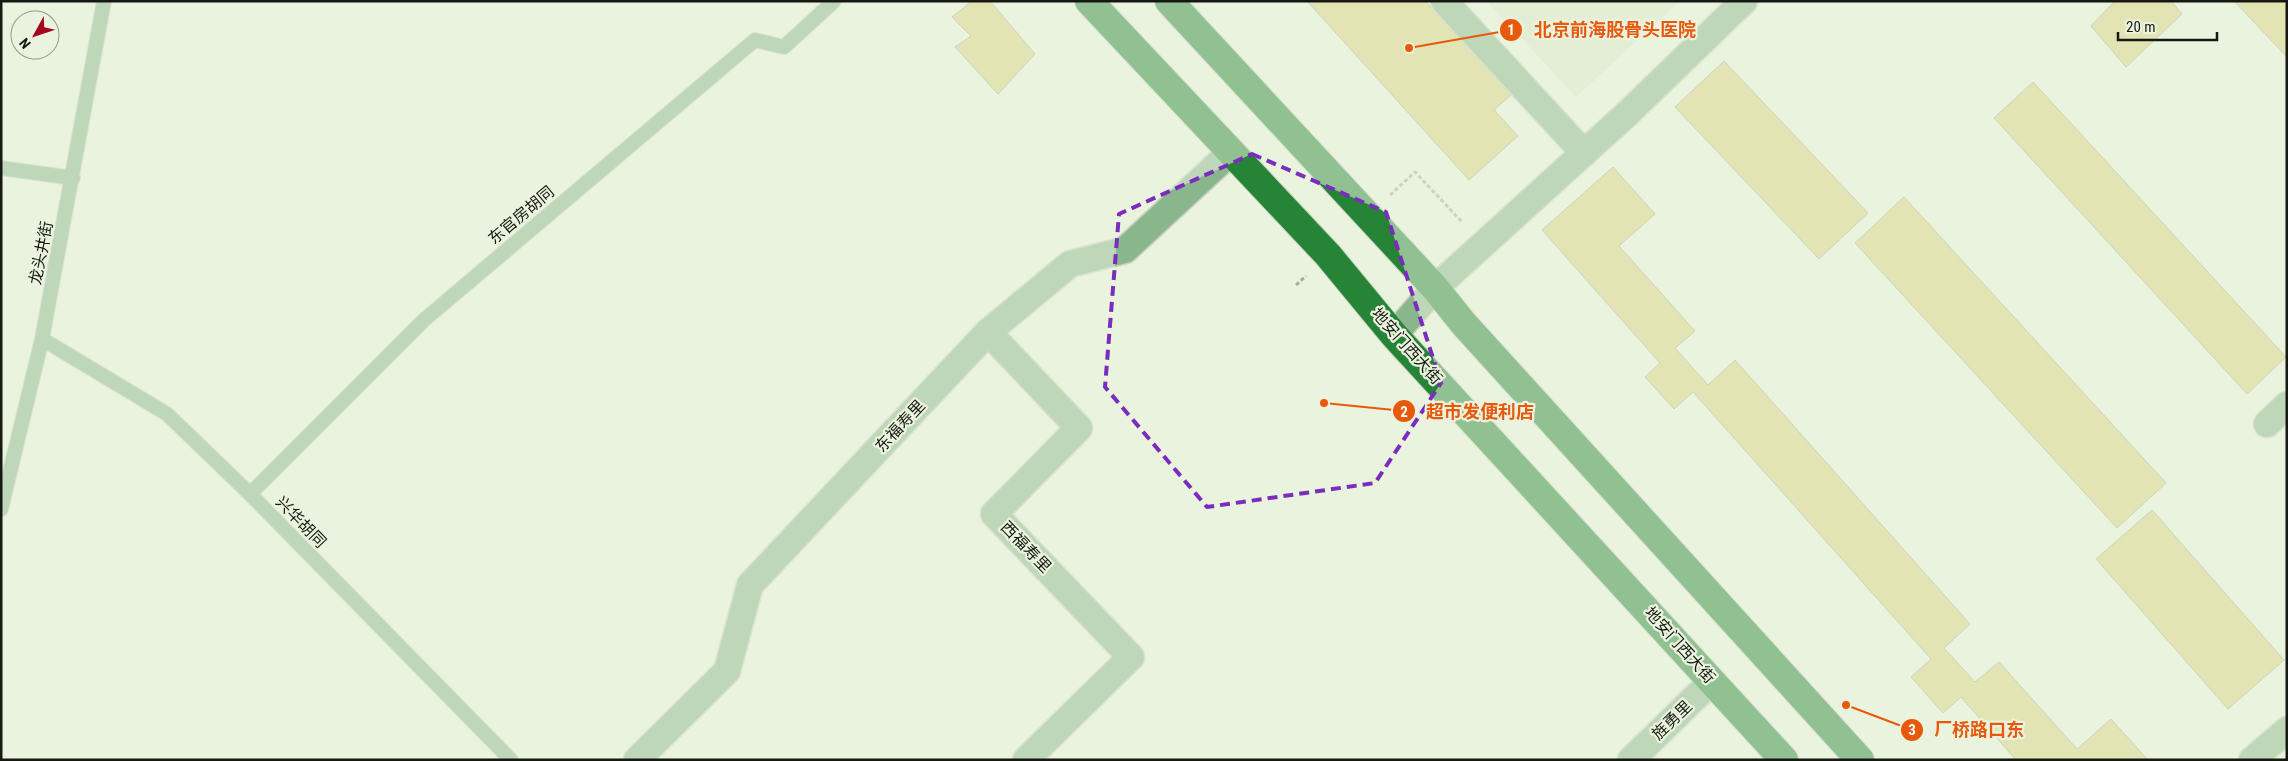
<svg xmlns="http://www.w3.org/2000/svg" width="2288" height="761" font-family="'Roboto Condensed','Noto Sans SC',sans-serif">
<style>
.built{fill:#dce8cb}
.building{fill:#dad47e;stroke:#acab96}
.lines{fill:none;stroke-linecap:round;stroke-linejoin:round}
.service-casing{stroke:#c8d0bd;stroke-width:16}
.minor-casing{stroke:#c8d0bd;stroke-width:29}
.primary-casing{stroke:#c8d0bd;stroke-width:30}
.path{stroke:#a6ad9c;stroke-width:3;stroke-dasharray:4 2.5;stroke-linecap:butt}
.service{stroke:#8ab68d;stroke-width:14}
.minor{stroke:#8ab68d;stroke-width:26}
.primary{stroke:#268436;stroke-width:28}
.marked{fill:none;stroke:#7b2cbf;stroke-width:4;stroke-dasharray:10 6;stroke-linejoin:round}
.labels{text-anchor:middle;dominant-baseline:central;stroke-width:4.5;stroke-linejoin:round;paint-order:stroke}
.street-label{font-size:16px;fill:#161911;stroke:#eaf3de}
.leader{fill:none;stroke:#e8590c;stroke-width:2}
.callout-dot{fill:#e8590c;stroke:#eaf3de;stroke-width:2}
.mark-label{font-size:15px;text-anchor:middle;font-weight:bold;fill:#fff}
.callout-label{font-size:18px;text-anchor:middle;font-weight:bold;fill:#e8590c;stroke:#eaf3de;stroke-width:4.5;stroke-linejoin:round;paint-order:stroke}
</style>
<rect width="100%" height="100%" fill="#eaf3de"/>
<!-- built -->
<path class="built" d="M1487,1H1680L1576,97Z"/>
<!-- building -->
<g class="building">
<path d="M972,1H990L1035,54L998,94L955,47L971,36L952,17Z"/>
<path d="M1307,1H1425L1511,95L1494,110L1518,136L1469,180Z"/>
<path d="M2115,1H2171L2182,14L2126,67L2091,26Z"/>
<path d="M2234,1H2287V57Z"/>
<path d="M1724,61L1868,213L1819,259L1675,107Z"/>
<path d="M2033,82L2286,357L2247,394L1994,118Z"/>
<path d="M1613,167L1655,214L1619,246L1695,331L1675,348L1708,385L1735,360L1970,624L1944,648L1975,682L1999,662L2077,749L2111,719L2148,760H2016L1961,697L1943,713L1911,677L1931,659L1693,392L1674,409L1645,377L1660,363L1542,230Z"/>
<path d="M1904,197L2166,483L2117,528L1855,243Z"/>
<path d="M2152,510L2284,660L2228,709L2096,559Z"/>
</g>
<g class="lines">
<defs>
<g id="service">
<path d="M1,168L73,178"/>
<path d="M42,339L167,414L250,494L511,760"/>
<path d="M250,494L424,320L755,40L784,47L834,1"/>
<path d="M1,509L42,339L104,1"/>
</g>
<g id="minor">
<path d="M1444,1L1584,153"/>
<path d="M988,332L1079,428L994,514L1131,657L1026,760"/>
<path d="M1394,335L1435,288L1628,113L1744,1"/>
<path d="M2267,424L2287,405"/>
<path d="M637,760L727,671L750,585L988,332L1070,264L1125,250L1230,153"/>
<path d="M1631,760L1712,681"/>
<path d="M2252,760L2287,730"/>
</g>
<g id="primary">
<path d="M1089,1L1328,255L1394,335L1784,760"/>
<path d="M1169,1L1435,288L1463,323L1860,760"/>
</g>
</defs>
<!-- service casing -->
<use href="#service" class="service-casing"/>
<!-- minor casing -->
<use href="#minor" class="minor-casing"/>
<!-- primary casing -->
<use href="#primary" class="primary-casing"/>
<!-- path -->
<g class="path">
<path d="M1390,195L1415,172L1463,223"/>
<path d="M1296,285L1306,276"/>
</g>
<!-- service -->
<use href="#service" class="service"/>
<!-- minor -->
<use href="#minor" class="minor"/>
<!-- primary -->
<use href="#primary" class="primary"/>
</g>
<!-- marked area -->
<path d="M0 0H2288V761H0ZM1252,154L1386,212L1441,383L1375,483L1207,507L1105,387L1119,214Z" fill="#eaf3de" fill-opacity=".55" fill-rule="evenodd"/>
<path class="marked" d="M1252,154L1386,212L1441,383L1375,483L1207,507L1105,387L1119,214Z"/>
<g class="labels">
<!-- street labels -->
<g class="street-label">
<text transform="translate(521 215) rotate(-40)">东官房胡同</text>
<text transform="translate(41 253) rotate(-79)">龙头井街</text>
<text transform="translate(1407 346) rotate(48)">地安门西大街</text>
<text transform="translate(900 426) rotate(-47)">东福寿里</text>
<text transform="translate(301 522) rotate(46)">兴华胡同</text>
<text transform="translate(1026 547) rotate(46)">西福寿里</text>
<text transform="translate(1680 645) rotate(48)">地安门西大街</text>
<text transform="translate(1672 720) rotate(-44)">旌勇里</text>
</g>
</g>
<!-- callouts -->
<path class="leader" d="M1409 48L1511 30M1324 403L1404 411M1846 705L1912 730"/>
<g class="callout-dot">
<circle cx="1409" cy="48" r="5"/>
<circle cx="1324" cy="403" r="5"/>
<circle cx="1846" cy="705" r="5"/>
<circle cx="1511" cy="30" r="12"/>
<circle cx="1404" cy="411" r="12"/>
<circle cx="1912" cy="730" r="12"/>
</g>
<g class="mark-label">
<text x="1511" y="35">1</text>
<text x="1404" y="417">2</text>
<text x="1912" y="735">3</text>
</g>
<g class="callout-label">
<text x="1615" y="36">北京前海股骨头医院</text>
<text x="1480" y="418">超市发便利店</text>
<text x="1979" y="736">厂桥路口东</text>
</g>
<!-- border -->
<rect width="2288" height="761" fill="none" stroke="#161911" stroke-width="5"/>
<!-- north arrow -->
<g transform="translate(35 35) rotate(230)"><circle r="24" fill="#eaf3de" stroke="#959c8c"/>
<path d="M0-4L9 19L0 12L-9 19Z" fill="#a40820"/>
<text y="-8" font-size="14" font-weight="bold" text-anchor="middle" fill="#161911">N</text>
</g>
<!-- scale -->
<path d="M2118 32v8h99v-8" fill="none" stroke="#161911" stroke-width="2.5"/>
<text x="2126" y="32" font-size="15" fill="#161911" stroke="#eaf3de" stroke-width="4" paint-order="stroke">20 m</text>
</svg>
